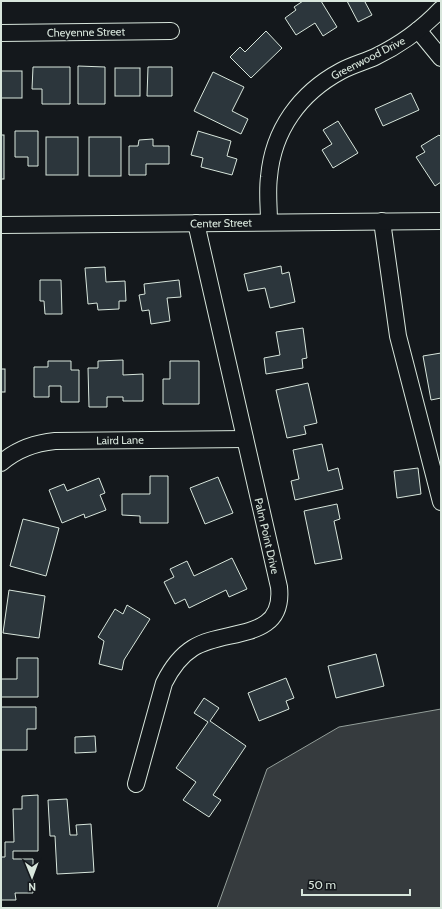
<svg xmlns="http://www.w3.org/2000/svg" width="442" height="909" font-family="Cabin,sans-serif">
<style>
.water{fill:#363b3e;stroke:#939e99}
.building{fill:#2c363c;stroke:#d8e6dc}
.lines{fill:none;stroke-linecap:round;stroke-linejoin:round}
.minor-casing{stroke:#d8e6dc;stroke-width:18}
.minor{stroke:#14181c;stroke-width:16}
.labels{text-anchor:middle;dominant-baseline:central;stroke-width:3;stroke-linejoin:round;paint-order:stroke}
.street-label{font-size:11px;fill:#d8e6dc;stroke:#14181c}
</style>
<rect width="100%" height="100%" fill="#14181c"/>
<!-- water -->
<path class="water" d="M441,709V908H217L267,769L339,727Z"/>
<!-- building -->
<g class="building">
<path d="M303,1H321L337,27L323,36L315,23L296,35L285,18L296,10L294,7Z"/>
<path d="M347,1H367L365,2L372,15L358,22Z"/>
<path d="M266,31L282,48L251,78L230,57L240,47L245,52Z"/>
<path d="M78,66L105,67V104H78Z"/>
<path d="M33,67H70V104H42V89H32Z"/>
<path d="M148,67H172V96H147Z"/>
<rect x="115" y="68" width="25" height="28"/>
<rect x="1" y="71" width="21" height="27"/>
<path d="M213,72L244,87L232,111L248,119L241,134L194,111Z"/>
<path d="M411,93L419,110L383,126L375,109Z"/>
<path d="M338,121L358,153L333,168L322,150L332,144L323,130Z"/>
<path d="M15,131H38V166H28V157H15Z"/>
<path d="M198,131L231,141L227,156L237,159L232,175L201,167L203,158L191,155Z"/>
<rect x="1" y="135" width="3" height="44"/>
<path d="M439,135L441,137V182L435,186L416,157L425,152L421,146Z"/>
<rect x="46" y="137" width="32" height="38"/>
<rect x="89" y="137" width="32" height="39"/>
<path d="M153,139V146H169V164H146V175H129V146H138L139,140Z"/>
<path d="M281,266L282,274L289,272L295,302L270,308L265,288L248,291L244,274Z"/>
<path d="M105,267L106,282L125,281L126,301H119V309L98,310L97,303L88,304L85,268Z"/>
<path d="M40,280H61L62,314H45L44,301H40Z"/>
<path d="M179,280L181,297L167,298L170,321L151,324L149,310L142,311L139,295L145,294L144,284Z"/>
<path d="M303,328L307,358L302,359L303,368L266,374L264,358L280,355L276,332Z"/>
<path d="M441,353V398L431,400L423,356Z"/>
<path d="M123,360V375L143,374V401H123V397H107V407H89L88,368H98V361Z"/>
<path d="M48,361H71V370H79V402H61V386H49V397H34V367H48Z"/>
<path d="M170,361H199V404H163V379H170Z"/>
<rect x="1" y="369" width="4" height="23"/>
<path d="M308,383L317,423L304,426L306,434L287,438L276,390Z"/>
<path d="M322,444L328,471L338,468L343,489L295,500L291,481L299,479L293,450Z"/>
<path d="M418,468L421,494L397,498L394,471Z"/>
<path d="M150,476H168V523H140V516L122,515V494H150Z"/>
<path d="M218,477L233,513L205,524L190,488Z"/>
<path d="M99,478L105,493L100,495L106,510L85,518L84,514L62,523L49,490L64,484L67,491Z"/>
<path d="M337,504L340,519L334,521L342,559L315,564L304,511Z"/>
<path d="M23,519L59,528L46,576L10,566Z"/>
<path d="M232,558L247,589L229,597L226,590L189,608L185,599L175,604L164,582L174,577L170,569L187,561L194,576Z"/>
<path d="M9,590L45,596L39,638L3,633Z"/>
<path d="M127,605L150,619L124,660L122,670L99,664L104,641L98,637L115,609L123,614Z"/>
<path d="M376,654L384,686L336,698L328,666Z"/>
<path d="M17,658H38V697H1V679H17Z"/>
<path d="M286,678L294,698L286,701L289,709L259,721L248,693Z"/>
<path d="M204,698L219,708L210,721L246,746L213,795L221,800L209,817L183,800L196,782L176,768L208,722L194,713Z"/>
<path d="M1,707H36V729H27V750H1Z"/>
<path d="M95,736L96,752L75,753V737Z"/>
<path d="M38,795V851H13V859H33V893H15L16,900H1V857H5V842H14L13,809H22V796Z"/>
<path d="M67,799L70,835H77L76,825L91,824L94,872L57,874L55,836H50L48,800Z"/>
</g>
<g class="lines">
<defs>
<g id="minor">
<path d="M418,30L441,58"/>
<path d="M1,33L171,31"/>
<path d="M382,221L398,336L441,502"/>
<path d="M269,222C269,207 267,192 269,177C273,130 300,93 341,71C352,65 364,62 375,57C400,45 422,29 441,9"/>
<path d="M1,225L441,221"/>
<path d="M1,463C17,449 34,443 55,441L245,439"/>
<path d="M136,784L164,683C171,669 180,656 193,648C225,628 285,642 279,587L196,223"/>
</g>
</defs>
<!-- minor casing -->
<use href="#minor" class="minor-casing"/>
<!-- minor -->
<use href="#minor" class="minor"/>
</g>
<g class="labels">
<!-- street labels -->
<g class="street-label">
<text transform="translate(86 32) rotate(-1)">Cheyenne Street</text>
<text transform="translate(368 58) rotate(-27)">Greenwood Drive</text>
<text transform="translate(221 223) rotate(-1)">Center Street</text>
<text transform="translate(120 440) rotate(-1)">Laird Lane</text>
<text transform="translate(267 536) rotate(77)">Palm Point Drive</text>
</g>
</g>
<!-- border -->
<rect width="442" height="909" fill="none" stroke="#d8e6dc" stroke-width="4"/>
<!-- north arrow -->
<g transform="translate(32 877) rotate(179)" stroke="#14181c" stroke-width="3" paint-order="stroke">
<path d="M0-3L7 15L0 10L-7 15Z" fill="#d8e6dc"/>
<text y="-6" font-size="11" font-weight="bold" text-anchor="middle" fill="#d8e6dc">N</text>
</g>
<!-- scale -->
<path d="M302 889v6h108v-6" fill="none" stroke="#d8e6dc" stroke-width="2"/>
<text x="308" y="889" font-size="12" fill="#d8e6dc" stroke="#14181c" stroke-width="3" paint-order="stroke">50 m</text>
</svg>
